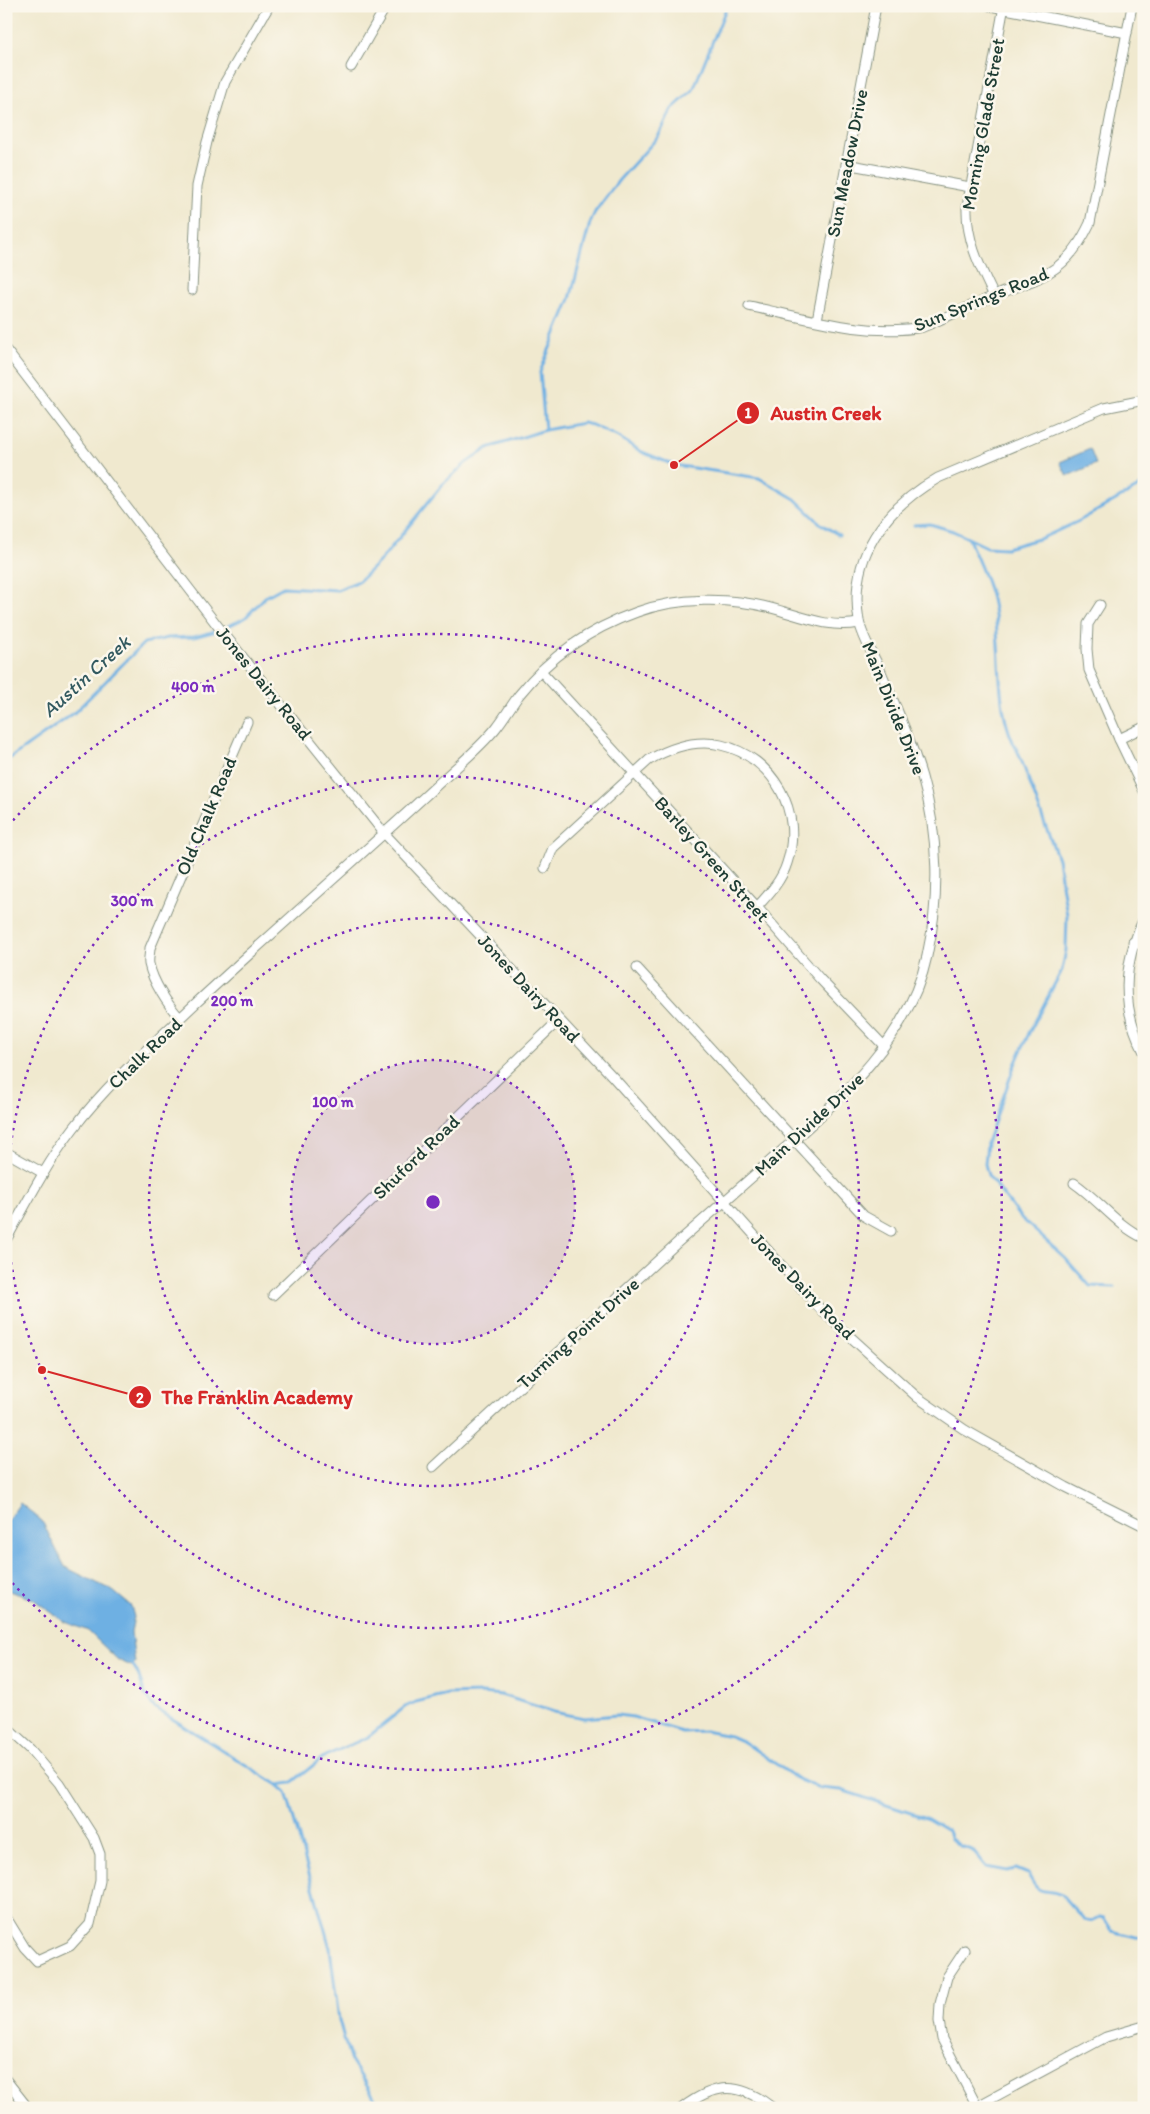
<svg xmlns="http://www.w3.org/2000/svg" width="1150" height="2114" font-family="Itim,sans-serif">
<style>
.water{fill:#6eb0e3;stroke:#46768c}
.lines{fill:none;stroke-linecap:round;stroke-linejoin:round}
.stream{stroke:#6eb0e3;stroke-width:3}
.minor-casing{stroke:#889382;stroke-width:11}
.minor{stroke:#fff;stroke-width:9}
.ring{fill:none;stroke:#7b2cbf;stroke-width:2.5;stroke-dasharray:2.5 5}
.labels{text-anchor:middle;dominant-baseline:central;stroke-width:5;stroke-linejoin:round;paint-order:stroke}
.street-label{font-size:19px;fill:#1f3d34;stroke:#fbf7ec}
.water-label{font-size:20px;font-style:italic;fill:#335a60;stroke:#fbf7ec}
.centre{fill:#7b2cbf;stroke:#fbf7ec;stroke-width:2.5}
.ring-label{font-size:15px;text-anchor:middle;font-weight:bold;fill:#7b2cbf;stroke:#fbf7ec;stroke-width:5;stroke-linejoin:round;paint-order:stroke}
.leader{fill:none;stroke:#d62828;stroke-width:2}
.callout-dot{fill:#d62828;stroke:#fbf7ec;stroke-width:2}
.mark-label{font-size:15px;text-anchor:middle;font-weight:bold;fill:#fff}
.callout-label{font-size:20px;text-anchor:middle;font-weight:bold;fill:#d62828;stroke:#fbf7ec;stroke-width:5;stroke-linejoin:round;paint-order:stroke}
</style>
<rect width="100%" height="100%" fill="#fbf7ec"/>
<filter id="ink" filterUnits="userSpaceOnUse"><feTurbulence type="fractalNoise" baseFrequency=".02" numOctaves="2"/><feDisplacementMap in="SourceGraphic" scale="10" xChannelSelector="R" yChannelSelector="G"/><feConvolveMatrix kernelMatrix="1 2 1 2 8 2 1 2 1" color-interpolation-filters="sRGB"/></filter>
<filter id="wash" filterUnits="userSpaceOnUse"><feTurbulence type="fractalNoise" baseFrequency=".0096" numOctaves="4" result="noise"/><feDisplacementMap in="SourceGraphic" scale="20" xChannelSelector="R" yChannelSelector="G"/><feGaussianBlur stdDeviation="1.12" result="paint"/><feColorMatrix in="noise" values="0 0 0 0 0 0 0 0 0 0 0 0 0 0 0 0 0 1.4 0 .05"/><feComposite in="paint" operator="in"/></filter>
<g filter="url(#wash)">
<rect width="100%" height="100%" fill="#f0e9cf"/>
<!-- water -->
<g class="water">
<path d="M1090,449L1096,464L1067,476L1060,462Z"/>
<path d="M20,1503L42,1521L65,1567L113,1591L131,1606L134,1617L131,1632L135,1663L131,1666L118,1660L88,1631L63,1621L33,1599L6,1590V1523Z"/>
</g>
<g class="lines">
<!-- stream -->
<g class="stream">
<path d="M545,430L540,372L570,299L590,223L595,212L619,180L658,137L672,109L693,90L727,6"/>
<path d="M914,525L930,524L953,531L987,547L1006,548L1042,538L1079,521L1144,484"/>
<path d="M969,539C977,560 989,582 993,604C1004,654 992,708 1019,754L1058,859L1067,915L1066,950L1062,970L1029,1033L1014,1067L987,1143L985,1164L988,1175L1019,1216L1065,1258L1090,1286L1115,1287"/>
<path d="M6,761L74,713L144,643L168,638L194,637L220,630L245,618L265,597L283,587L337,590L359,581L381,560L443,484L466,463L488,448L545,430L583,423L592,425L618,437L642,452L674,465L759,478L795,499L821,524L839,535"/>
<path d="M130,1662C144,1676 139,1693 155,1708L278,1785L286,1792L330,1948L339,2020L345,2042L351,2061L381,2108"/>
<path d="M278,1785L291,1783L325,1756L368,1737L405,1707L416,1702L448,1694L482,1693L501,1695L554,1712L584,1718L617,1715L633,1717L682,1732L705,1731L730,1736L744,1742L799,1780L820,1788L841,1790L926,1818L948,1831L951,1839L960,1846L972,1850L986,1867L1007,1871L1016,1869L1028,1874C1041,1900 1042,1886 1062,1895C1065,1899 1084,1921 1088,1921C1092,1922 1096,1919 1100,1917L1104,1918L1112,1931L1144,1939"/>
</g>
</g>
</g>
<g filter="url(#ink)">
<g class="lines">
<defs>
<g id="minor">
<path d="M990,6L1127,33"/>
<path d="M351,67L386,6"/>
<path d="M846,164L970,187"/>
<path d="M192,290L197,186L207,142L225,82L269,6"/>
<path d="M994,296C980,267 966,240 967,207L1004,6"/>
<path d="M749,306C806,318 865,337 923,327C947,317 970,306 994,296C1042,276 1066,274 1090,223L1132,6"/>
<path d="M817,320L876,6"/>
<path d="M6,350L217,625L384,833L613,1077L823,1312L917,1397L965,1430L1066,1487L1144,1526"/>
<path d="M1100,605L1088,624L1087,649L1089,670L1119,739L1144,791"/>
<path d="M541,671L757,907L820,979L884,1046"/>
<path d="M1119,739L1144,727"/>
<path d="M545,868L553,848L649,760C670,748 696,739 721,745C774,757 804,813 787,863C782,880 769,894 757,907"/>
<path d="M1144,918C1123,964 1120,1006 1144,1052"/>
<path d="M1133,942L1144,946"/>
<path d="M637,968L864,1216L891,1231"/>
<path d="M180,1018C167,1004 153,982 149,964C148,959 150,953 150,948L247,722"/>
<path d="M6,1152L43,1173"/>
<path d="M1074,1183C1099,1200 1116,1225 1144,1238"/>
<path d="M6,1240C27,1202 47,1163 73,1129C108,1083 154,1043 196,1003C275,930 356,860 435,787C455,768 479,749 496,728C504,718 511,706 519,695C551,655 589,629 637,612C678,597 729,597 771,608C801,616 829,629 859,623"/>
<path d="M273,1295L559,1020"/>
<path d="M433,1467C514,1392 596,1317 677,1243C713,1211 749,1180 785,1148C843,1096 910,1036 927,956C940,898 939,835 922,777C911,739 894,703 879,667C872,653 862,636 859,621C848,557 885,508 938,478L1104,408L1144,400"/>
<path d="M6,1727L30,1749L59,1783L94,1838L100,1854V1881L90,1924L70,1946L37,1961L25,1948L6,1917"/>
<path d="M965,1950L947,1977L940,2004L939,2021L942,2039L978,2108"/>
<path d="M6,2080L28,2108"/>
<path d="M682,2108C716,2082 740,2082 773,2108"/>
<path d="M974,2108L1106,2037L1144,2026"/>
</g>
</defs>
<!-- minor casing -->
<use href="#minor" class="minor-casing"/>
<!-- minor -->
<use href="#minor" class="minor"/>
</g>
</g>
<!-- distance rings -->
<circle cx="433" cy="1202" r="142" fill="#7b2cbf" fill-opacity=".12"/>
<g class="ring">
<circle cx="433" cy="1202" r="142"/>
<circle cx="433" cy="1202" r="284"/>
<circle cx="433" cy="1202" r="426"/>
<path d="M8 826A568 568 0 1 1 8 1578"/>
</g>
<g class="labels">
<!-- street labels -->
<g class="street-label">
<text transform="translate(983 124) rotate(-80)">Morning Glade Street</text>
<text transform="translate(847 163) rotate(-79)">Sun Meadow Drive</text>
<text transform="translate(981 299) rotate(-22)">Sun Springs Road</text>
<text transform="translate(264 683) rotate(51)">Jones Dairy Road</text>
<text transform="translate(894 708) rotate(68)">Main Divide Drive</text>
<text transform="translate(206 816) rotate(-67)">Old Chalk Road</text>
<text transform="translate(712 859) rotate(48)">Barley Green Street</text>
<text transform="translate(529 988) rotate(47)">Jones Dairy Road</text>
<text transform="translate(145 1053) rotate(-44)">Chalk Road</text>
<text transform="translate(809 1124) rotate(-43)">Main Divide Drive</text>
<text transform="translate(416 1157) rotate(-44)">Shuford Road</text>
<text transform="translate(803 1286) rotate(46)">Jones Dairy Road</text>
<text transform="translate(578 1333) rotate(-42)">Turning Point Drive</text>
</g>
<!-- water labels -->
<g class="water-label">
<text transform="translate(86 676) rotate(-42)">Austin Creek</text>
</g>
</g>
<circle cx="433" cy="1202" r="8" class="centre"/>
<g class="ring-label">
<text x="193" y="692">400 m</text>
<text x="132" y="906">300 m</text>
<text x="232" y="1006">200 m</text>
<text x="333" y="1107">100 m</text>
</g>
<!-- callouts -->
<path class="leader" d="M674 465L748 413M42 1370L140 1397"/>
<g class="callout-dot">
<circle cx="674" cy="465" r="5"/>
<circle cx="42" cy="1370" r="5"/>
<circle cx="748" cy="413" r="12"/>
<circle cx="140" cy="1397" r="12"/>
</g>
<g class="mark-label">
<text x="748" y="418">1</text>
<text x="140" y="1403">2</text>
</g>
<g class="callout-label">
<text x="826" y="420">Austin Creek</text>
<text x="257" y="1404">The Franklin Academy</text>
</g>
<!-- margin -->
<rect width="1150" height="2114" fill="none" stroke="#fbf7ec" stroke-width="25"/>
</svg>
